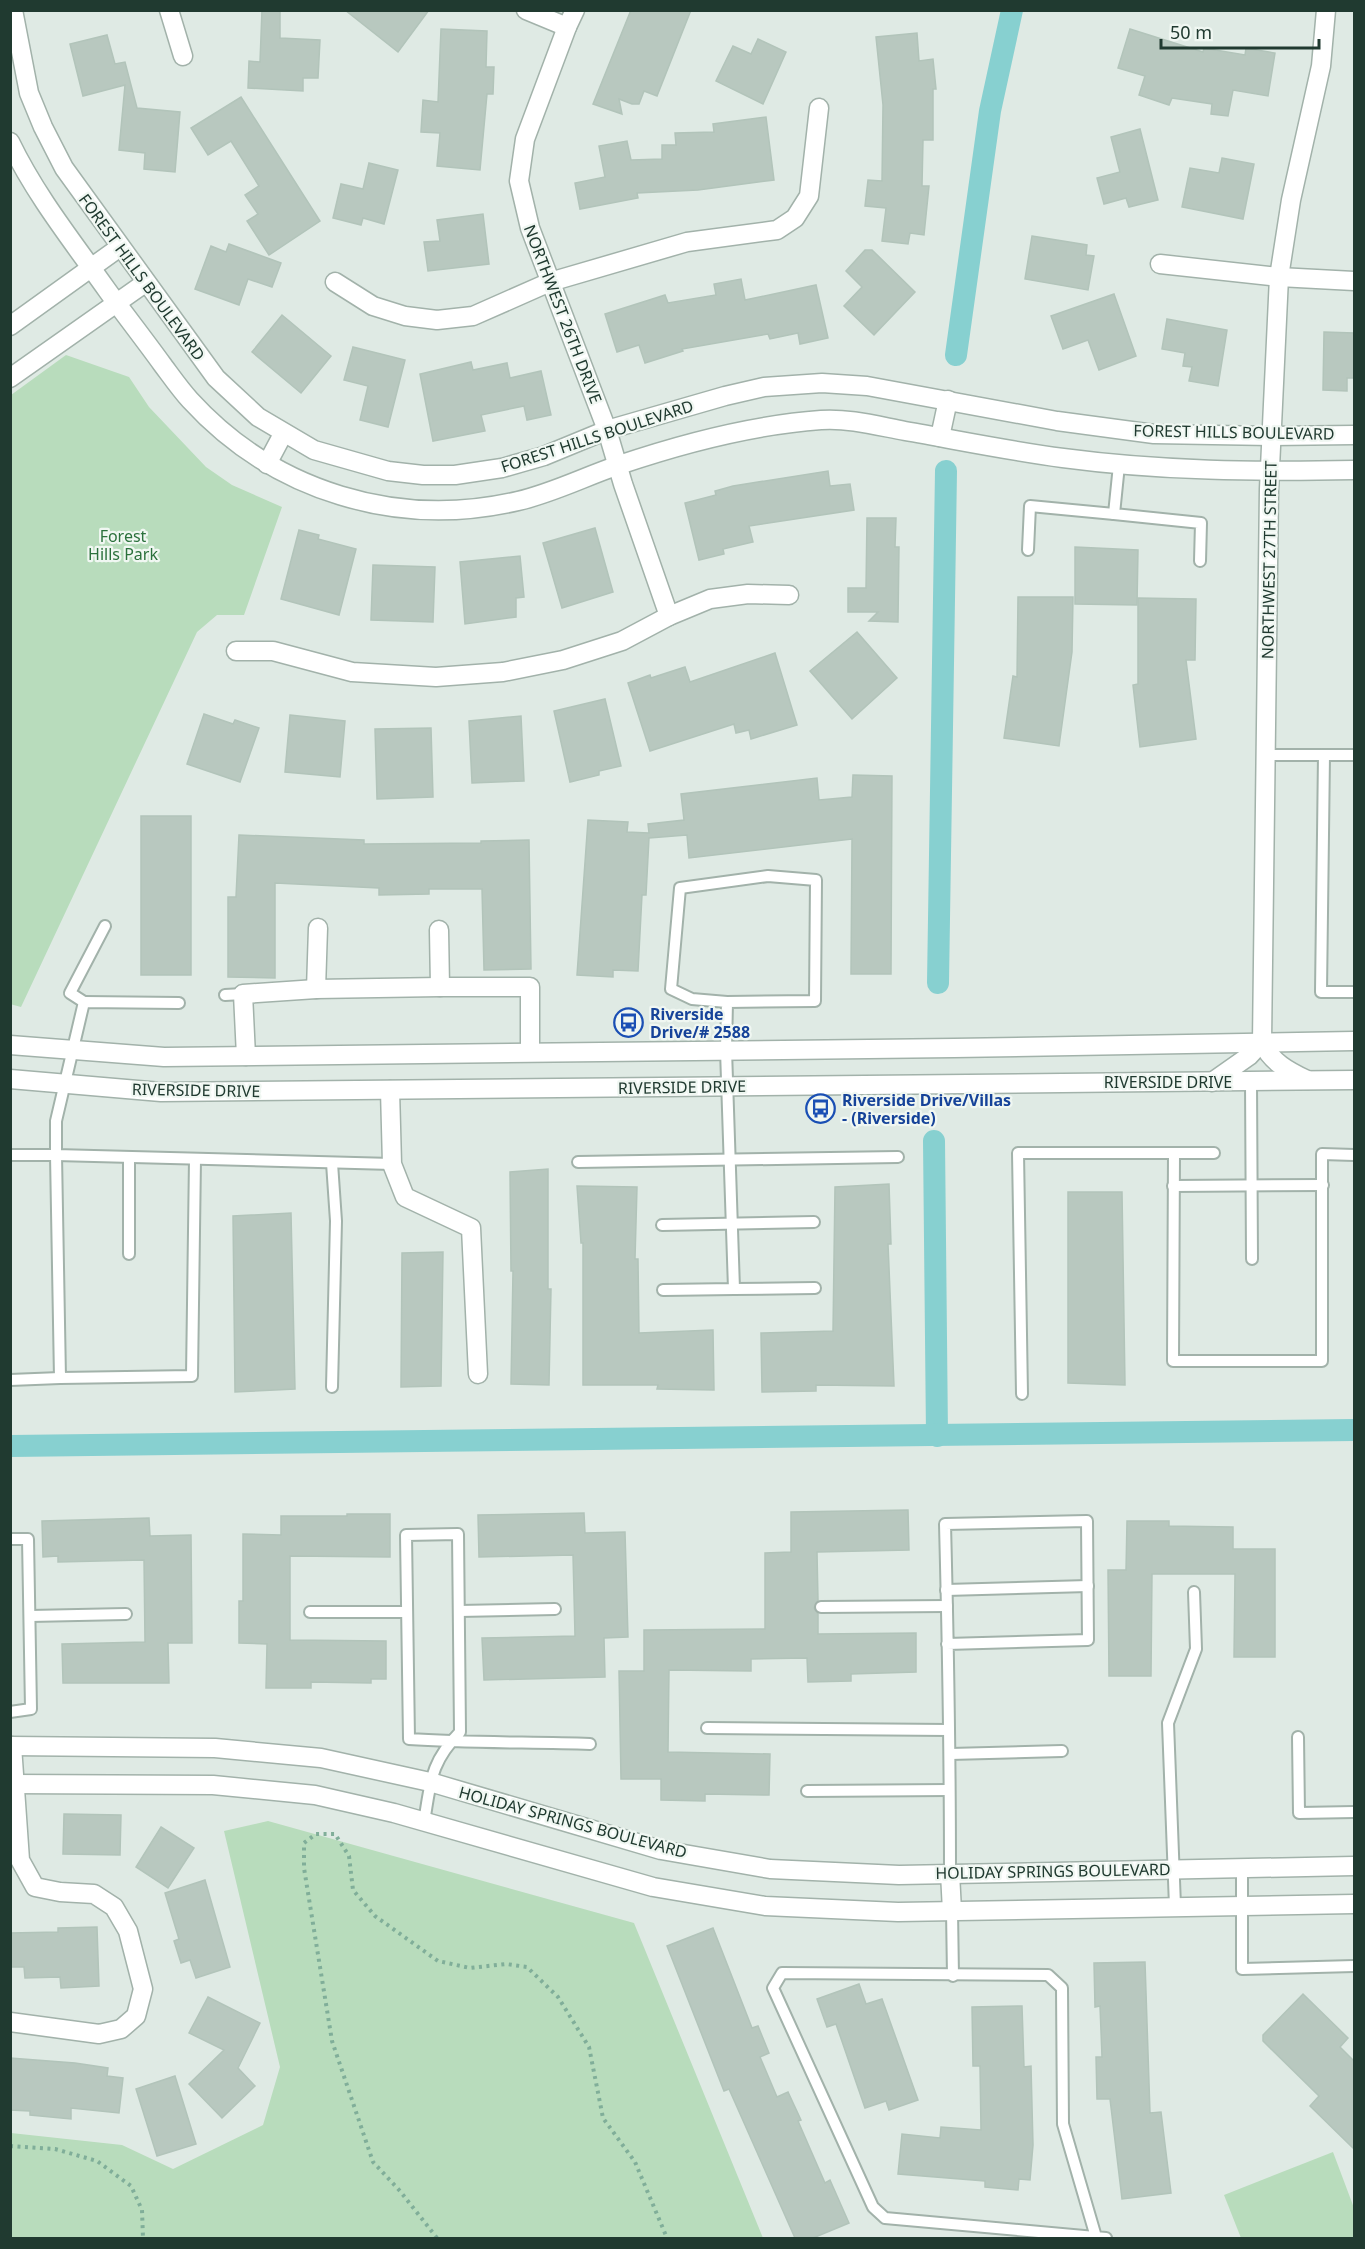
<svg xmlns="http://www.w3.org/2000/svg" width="1365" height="2249" font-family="'Noto Sans',sans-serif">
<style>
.green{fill:#b8dcbc}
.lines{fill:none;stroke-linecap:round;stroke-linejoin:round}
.canal{stroke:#87d0d0;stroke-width:22}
.building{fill:#b8c8bf;stroke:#b2c4ba;stroke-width:1.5}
.service-casing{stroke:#a2b2aa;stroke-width:14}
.minor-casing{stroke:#a2b2aa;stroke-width:21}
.tertiary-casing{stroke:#a2b2aa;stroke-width:21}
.path{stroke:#80ae99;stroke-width:4;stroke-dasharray:3 4.5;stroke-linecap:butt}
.service{stroke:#fff;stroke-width:10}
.minor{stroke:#fff;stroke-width:18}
.tertiary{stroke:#fff;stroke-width:18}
.labels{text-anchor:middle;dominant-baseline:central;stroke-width:4.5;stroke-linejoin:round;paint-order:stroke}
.street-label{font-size:16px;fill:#203a30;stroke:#f0f7f2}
.park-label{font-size:16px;fill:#2b713c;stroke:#f0f7f2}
.transit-label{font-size:16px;font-weight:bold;fill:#164399;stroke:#f0f7f2;text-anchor:start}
</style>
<rect width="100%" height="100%" fill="#dfeae4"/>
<!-- green -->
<g class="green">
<path d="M66,355L129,377L149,407L206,467L232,485L282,507L244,615H217L197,632L21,1007L10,1004L11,395Z"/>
<path d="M268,1821L634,1923L763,2238H11V2133L122,2145L173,2169L263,2125L280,2067L224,1831Z"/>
<path d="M1333,2152L1354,2208V2238H1241L1224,2195Z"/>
</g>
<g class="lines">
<!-- canal -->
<g class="canal">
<path d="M956,355L990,111L1012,10"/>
<path d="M938,983L946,471"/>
<path d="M934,1141L937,1436"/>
<path d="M10,1446L1354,1430"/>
</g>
</g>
<!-- building -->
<g class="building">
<path d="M262,10H280V38L320,40L318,78H303V91L248,88L249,61L260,62Z"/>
<path d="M345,10H429L398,52Z"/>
<path d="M631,10H691L657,96L644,91L639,104H632L619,99L622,114L593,104Z"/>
<path d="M441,29L487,31L486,67H494L493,94H487L480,170L437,166L440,133L421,132L423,100L438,102Z"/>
<path d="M1130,29L1203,52L1204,48L1245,55L1246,48L1275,53L1268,96L1233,90L1228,116L1211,114L1212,104L1172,98L1169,105L1139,95L1145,76L1118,68Z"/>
<path d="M917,33L919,61L933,59L936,89H933V140H923L922,186H929L924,235L910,233L908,244L882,241L886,208L865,206L868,180L882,181L883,105L876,37Z"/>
<path d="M107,35L115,64L125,62L137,108L180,112L175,172L144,169L145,153L119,150L125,85L83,96L70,44Z"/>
<path d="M758,39L786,52L763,104L716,81L733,46L751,54Z"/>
<path d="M241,97L320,221L269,255L247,221L258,214L245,195L259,186L231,141L208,155L191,128Z"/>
<path d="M766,117L774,180L698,190L637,193L638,198L580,209L575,183L605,177L599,146L627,141L631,160L662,159V145H676L675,133L714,132L713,124Z"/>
<path d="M1140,129L1158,200L1129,207L1126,198L1104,204L1097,178L1120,172L1111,137Z"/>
<path d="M1222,158L1254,164L1243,219L1182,207L1190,168L1219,173Z"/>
<path d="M369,163L398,170L384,224L363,218L361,225L333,218L341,184L363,189Z"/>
<path d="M483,214L489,264L428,271L424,242L440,241L437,220Z"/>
<path d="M1032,236L1087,245L1086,255L1094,256L1088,290L1025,279Z"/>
<path d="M229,244L281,263L272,287L248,279L239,305L195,289L211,246L226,252Z"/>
<path d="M865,250H872L915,292L874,335L844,306L862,287L846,271Z"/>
<path d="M741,279L745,300L816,285L828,338L800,344L798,333L770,339L768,334L682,349L683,351L645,363L639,345L617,352L605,314L665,295L668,303L716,295L714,284Z"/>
<path d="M1114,294L1136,356L1099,370L1088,340L1063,349L1051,316Z"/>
<path d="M282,315L331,356L301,393L252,352Z"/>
<path d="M1167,319L1227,330L1218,386L1189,381L1192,367L1183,366L1185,353L1162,349Z"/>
<path d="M1324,332L1354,333V378H1347V391L1323,390Z"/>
<path d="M353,347L405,360L388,427L360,420L368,386L344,380Z"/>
<path d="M471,362L473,370L507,363L510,378L541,371L551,415L527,420L524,406L481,415L485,431L433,441L420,374Z"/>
<path d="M828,471L830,486L850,484L854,510L749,526L753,542L723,549L724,554L699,560L685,503L716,495L715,491L733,486Z"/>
<path d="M867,518H896L895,547H899L898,622L869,621L878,612H848V588H866Z"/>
<path d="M595,528L613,592L562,608L543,543Z"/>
<path d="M299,530L319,535L318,539L356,549L339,615L281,599Z"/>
<path d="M1075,547L1138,550L1137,605L1075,604Z"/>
<path d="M520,556L524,597L516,598V617L465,624L460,562Z"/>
<path d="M373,565L435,567L433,622L371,620Z"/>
<path d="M1018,597H1073L1072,652L1059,746L1004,738L1013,676L1017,677Z"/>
<path d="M1138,598L1196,599L1195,660H1186L1196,739L1140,747L1133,685L1138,684Z"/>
<path d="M857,632L897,678L852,719L810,671Z"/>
<path d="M775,653L797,725L751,739L749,730L736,733L734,724L650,751L628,683L650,675L651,678L685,667L690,682Z"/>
<path d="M605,699L621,766L599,771V775L570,782L554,711Z"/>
<path d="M204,714L233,724L235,720L259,728L240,782L187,764Z"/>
<path d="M290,715L345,721L340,777L285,772Z"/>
<path d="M521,716L524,781L472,783L469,721Z"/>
<path d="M431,728L433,797L377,799L375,729Z"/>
<path d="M853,775L892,776L891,974H851L852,839L689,858L687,835L649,838L646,895H642L638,971L613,970V977L577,975L588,820L628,822L627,832L649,833L648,824L684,820L681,794L817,778L819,800L852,797Z"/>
<rect x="141" y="816" width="50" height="159"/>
<path d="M239,835L364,840V844L481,843V841L529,840L531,969L484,970L482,889H429V894L379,895V888L275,883V978L228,977V897H236Z"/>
<path d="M548,1169V1289H551L549,1385L511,1384L513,1271H511L510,1172Z"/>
<path d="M889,1184L891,1244H888L894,1386L816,1385V1391L762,1392L761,1333L833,1331L835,1187Z"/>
<path d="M577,1186L637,1187L635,1259H638L639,1333L713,1330L714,1390L657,1389L658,1385H583V1243H581Z"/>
<path d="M1068,1192H1122L1125,1385L1068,1383Z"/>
<path d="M291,1213L295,1389L235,1392L233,1216Z"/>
<path d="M443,1252L441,1386L401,1387L402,1253Z"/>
<path d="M908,1510L909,1550L817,1552L818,1600L814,1608L818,1614V1634L916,1633V1672L851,1674V1681L808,1682L807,1658L751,1659V1671L669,1670L668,1752L770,1754L769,1795L705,1794V1801L661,1800V1779H621L619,1671H644V1630L765,1629V1553L791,1552V1512Z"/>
<path d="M584,1513L585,1533L625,1532L628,1637L604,1638L605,1677L484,1680L482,1638L575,1636L573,1555L479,1557L478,1515Z"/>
<path d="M347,1514H390V1557L290,1556V1640L386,1641V1679H371V1683L311,1682V1688H266L267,1644L239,1643V1601H243V1534L281,1535V1516H347Z"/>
<path d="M149,1518L150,1536L191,1535L192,1643H168L169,1683H63L62,1644L145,1642L144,1560L58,1562V1556L43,1557L42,1521Z"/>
<path d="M1127,1521H1169V1526L1233,1527V1549H1275V1657H1234L1235,1574H1152L1151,1676H1109L1108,1570H1126Z"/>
<path d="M64,1814L121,1815L120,1855L63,1854Z"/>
<path d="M161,1827L194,1848L168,1888L136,1867Z"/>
<path d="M205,1880L230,1967L196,1978L190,1960L181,1963L174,1941L179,1939L165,1893Z"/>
<path d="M97,1927L99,1986L61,1988L60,1977L25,1978L24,1967H10V1933L58,1932V1928Z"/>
<path d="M713,1928L752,2028L758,2026L769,2053L760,2057L777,2097L788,2092L801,2120L798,2121L825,2183L830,2180L849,2223L813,2238H795L729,2089L724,2091L667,1946Z"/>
<path d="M1145,1962L1150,2113L1161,2112L1171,2193L1122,2199L1110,2099H1097L1096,2057H1102L1100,2006L1095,2007L1094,1963Z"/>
<path d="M859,1984L866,2004L882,1999L918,2100L889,2110L886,2101L865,2108L836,2024L827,2027L817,1999Z"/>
<path d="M1303,1994L1348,2038L1340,2047L1354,2061V2149L1310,2106L1319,2096L1263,2041V2035Z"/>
<path d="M208,1997L260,2023L238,2068L255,2086L222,2118L189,2084L224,2050L189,2033Z"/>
<path d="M1022,2006L1024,2067L1031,2066L1033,2145L1030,2180L1019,2179L1018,2190L985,2187V2181L898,2174L902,2134L940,2138L941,2127L981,2130L980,2066H973L972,2007Z"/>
<path d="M10,2058L75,2063L108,2068L107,2076L123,2078L119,2113L71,2108V2119L30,2115V2111L10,2110Z"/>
<path d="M175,2076L196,2144L157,2156L136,2089Z"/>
</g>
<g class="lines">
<defs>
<g id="service">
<path d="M1119,465L1114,514L1201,523L1200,561"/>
<path d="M1028,550L1030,506L1114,514"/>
<path d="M1266,755H1324L1321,992H1354"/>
<path d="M1324,755H1354"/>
<path d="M225,995L243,994"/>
<path d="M84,1002L70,993L105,926"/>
<path d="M179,1003L84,1002L56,1121V1155L392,1164"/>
<path d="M1251,1082L1252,1259"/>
<path d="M1174,1153L1173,1361H1322V1154L1354,1155"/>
<path d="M10,1155H56L60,1378L192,1376L195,1159"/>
<path d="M129,1158V1254"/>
<path d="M578,1162L898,1157"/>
<path d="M332,1163L336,1221L332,1387"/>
<path d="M1173,1186L1323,1185"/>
<path d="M662,1225L814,1222"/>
<path d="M734,1289L815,1288"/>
<path d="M663,1290L734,1289L726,1050L727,1002L815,1001L816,880L768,876L680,888L671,989L692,999L727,1002"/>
<path d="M10,1380L60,1378"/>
<path d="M1022,1394L1018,1153H1214"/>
<path d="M10,1539H28L31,1709L10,1712"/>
<path d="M946,1590L1088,1586"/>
<path d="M821,1607L947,1606"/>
<path d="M459,1611L555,1609"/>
<path d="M310,1612H407"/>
<path d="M30,1616L126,1614"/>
<path d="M947,1644L1088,1640L1087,1521L945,1524C948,1641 950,1757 950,1873"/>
<path d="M707,1728L949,1730"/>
<path d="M1298,1737L1299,1813L1354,1812"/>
<path d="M950,1754L1062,1751"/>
<path d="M807,1791L949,1790"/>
<path d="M424,1822C431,1781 430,1763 460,1732L458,1534L406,1535L409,1739C469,1743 529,1742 590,1744"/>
<path d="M1242,1868V1969L1354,1966"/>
<path d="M1175,1906L1168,1723L1196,1649L1194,1592"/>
<path d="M952,1911L953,1976"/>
<path d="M1096,2237L1063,2124L1062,1988L1048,1975L782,1973L773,1988L873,2207L885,2218L1106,2238"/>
</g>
<g id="minor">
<path d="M169,10L183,56"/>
<path d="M526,10L567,27"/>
<path d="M575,10L567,27L525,139L519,181L530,228L607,430L623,484L669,616"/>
<path d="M1160,264L1279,277L1354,281"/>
<path d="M335,282L373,306L405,316L437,320L473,316L550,282L687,242L777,230L795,218L809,196L819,108"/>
<path d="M236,651H273L352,672L436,677L503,672L563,660L622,641L669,616L710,599L748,594L789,595"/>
<path d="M318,928L316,989L440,987"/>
<path d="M439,930L440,987H530V1052"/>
<path d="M1262,1042L1269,489L1279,277L1291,200L1321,66L1326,10"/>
<path d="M246,1056L243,994L316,989"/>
<path d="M390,1090L392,1164L405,1197L471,1228L478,1374"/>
<path d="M10,2022L99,2034L121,2029L136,2016L143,1989L128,1931L114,1907L94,1894L60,1892L35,1887L20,1860L12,1746"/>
</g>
<g id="tertiary">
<path d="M13,10L29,93L43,127L64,168L216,378L258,417L314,450L388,471L423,475H455L502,468L544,456L607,430L725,396L764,387L822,383L867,386L1057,421L1154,434L1271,436L1354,435"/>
<path d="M10,142C36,196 73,242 107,290C125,315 144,339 162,364C171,376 180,389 190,400C274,492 398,529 518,501C553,493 586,476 619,465C684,443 752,425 821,420C849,418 878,426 905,431C957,440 1010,451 1063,458C1160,471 1258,472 1354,470"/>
<path d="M10,326L120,247"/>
<path d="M10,378L145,283"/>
<path d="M940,437L948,400"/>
<path d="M267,464L283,434"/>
<path d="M1262,1042C1271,1062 1288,1071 1307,1080"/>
<path d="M10,1045L164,1057L954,1048L1354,1041"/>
<path d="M10,1079L161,1092L1354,1080"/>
<path d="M1212,1082L1249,1056L1262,1042"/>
<path d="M10,1746L215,1748L321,1758L430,1782L661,1850L770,1869L899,1875L1354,1866"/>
<path d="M10,1784L213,1785L315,1795L394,1813L653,1887L765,1906L898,1912L1354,1904"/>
<path d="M950,1873L952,1911"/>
</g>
</defs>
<!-- service casing -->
<use href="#service" class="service-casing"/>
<!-- minor casing -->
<use href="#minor" class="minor-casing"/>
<!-- tertiary casing -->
<use href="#tertiary" class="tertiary-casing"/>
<!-- path -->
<g class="path">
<path d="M10,2146L55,2149L97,2161L131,2186L142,2210L143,2238"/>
<path d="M437,2238L400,2191L373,2162L332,2041L304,1868V1843L316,1834H335L349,1856L353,1890L375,1916L438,1961L470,1968L506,1964L527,1967L558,1997L589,2047L603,2118L635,2162L667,2238"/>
</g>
<!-- service -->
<use href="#service" class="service"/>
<!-- minor -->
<use href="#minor" class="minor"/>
<!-- tertiary -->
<use href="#tertiary" class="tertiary"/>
</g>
<!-- icons -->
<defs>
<symbol id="bus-ring" viewBox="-11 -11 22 22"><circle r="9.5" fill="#f0f7f2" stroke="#1a4fb4" stroke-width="1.5"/><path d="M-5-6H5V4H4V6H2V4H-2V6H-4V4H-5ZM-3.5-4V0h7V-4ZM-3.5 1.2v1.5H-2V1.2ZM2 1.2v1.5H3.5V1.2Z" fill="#1a4fb4"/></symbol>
</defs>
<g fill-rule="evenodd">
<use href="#bus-ring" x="612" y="1006" width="33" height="33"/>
<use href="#bus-ring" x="804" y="1092" width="33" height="33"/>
</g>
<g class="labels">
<!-- street labels -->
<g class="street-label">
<text transform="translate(142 277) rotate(54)">FOREST HILLS BOULEVARD</text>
<text transform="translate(563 314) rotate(69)">NORTHWEST 26TH DRIVE</text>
<text transform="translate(1234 432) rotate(1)">FOREST HILLS BOULEVARD</text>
<text transform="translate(597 436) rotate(-18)">FOREST HILLS BOULEVARD</text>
<text transform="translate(1269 560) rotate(-89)">NORTHWEST 27TH STREET</text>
<text x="1168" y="1082">RIVERSIDE DRIVE</text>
<text transform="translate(682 1087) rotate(-1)">RIVERSIDE DRIVE</text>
<text transform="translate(196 1090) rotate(1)">RIVERSIDE DRIVE</text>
<text transform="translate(573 1822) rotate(15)">HOLIDAY SPRINGS BOULEVARD</text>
<text transform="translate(1053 1871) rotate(-1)">HOLIDAY SPRINGS BOULEVARD</text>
</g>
<!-- park labels -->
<g class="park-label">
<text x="123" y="536">Forest<tspan x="123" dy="18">Hills Park</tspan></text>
</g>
<!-- transit labels -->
<g class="transit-label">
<text x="650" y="1014">Riverside<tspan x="650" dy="18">Drive/# 2588</tspan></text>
<text x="842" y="1100">Riverside Drive/Villas<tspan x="842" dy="18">- (Riverside)</tspan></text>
</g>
</g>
<!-- border -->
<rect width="1365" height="2249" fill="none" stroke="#203a30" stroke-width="24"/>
<!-- scale -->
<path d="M1161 39v9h158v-9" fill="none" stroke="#203a30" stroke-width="3"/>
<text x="1170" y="39" font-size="18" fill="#203a30" stroke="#f0f7f2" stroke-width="4.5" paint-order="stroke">50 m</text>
</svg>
